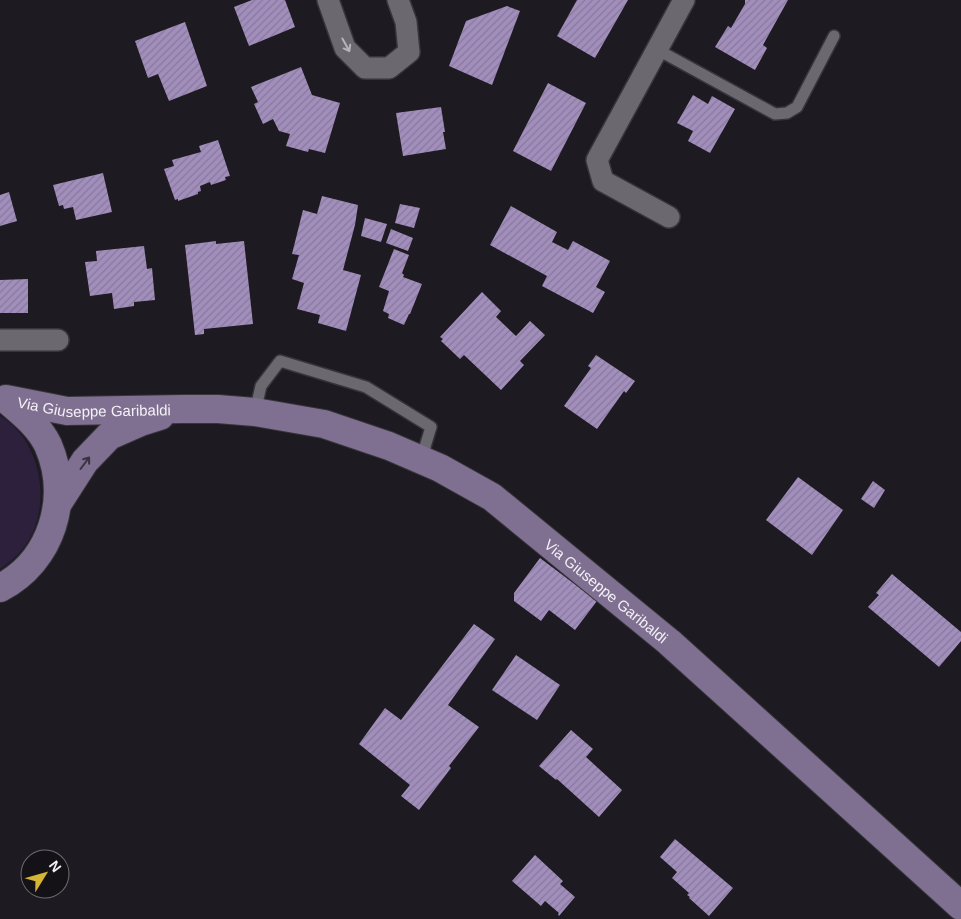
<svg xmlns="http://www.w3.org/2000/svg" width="961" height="919" font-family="Helvetica,sans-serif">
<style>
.green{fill:#2d203c}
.building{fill:url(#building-hatch)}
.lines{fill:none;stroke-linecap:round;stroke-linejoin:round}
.lane-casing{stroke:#363539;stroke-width:14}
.street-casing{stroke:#363539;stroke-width:24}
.secondary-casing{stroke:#363539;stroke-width:30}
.lane{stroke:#6b686f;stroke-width:11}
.street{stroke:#6b686f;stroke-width:21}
.secondary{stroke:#7f6f91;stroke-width:28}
.oneway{stroke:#b6b3b9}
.oneway2{stroke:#393242}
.labels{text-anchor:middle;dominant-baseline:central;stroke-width:5;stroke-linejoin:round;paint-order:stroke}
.street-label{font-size:15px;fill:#f3f1f6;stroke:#141117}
</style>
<defs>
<pattern id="building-hatch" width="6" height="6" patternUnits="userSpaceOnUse" patternTransform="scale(1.25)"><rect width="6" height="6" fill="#a28ebc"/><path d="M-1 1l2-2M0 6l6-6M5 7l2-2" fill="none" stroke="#87799a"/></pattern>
</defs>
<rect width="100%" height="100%" fill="#1d1a21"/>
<!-- green -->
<path class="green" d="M0,416C39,439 51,497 31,536C24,550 12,561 0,569Z"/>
<!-- building -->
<g class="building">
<path d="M252,0H285L295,27L249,46L234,7Z"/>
<path d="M577,0H628L595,58L557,36Z"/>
<path d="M745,0H788L763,45L767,48L755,70L715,47L728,26L731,28L745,4Z"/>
<path d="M507,6L520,11L492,85L449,66L466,21Z"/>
<path d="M185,22L207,86L169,101L158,74L148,78L135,41Z"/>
<path d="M301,67L312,95L340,103L325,153L309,149L308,152L286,146L290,134L279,131L273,119L263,124L254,104L258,102L251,87Z"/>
<path d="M548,83L586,103L551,171L513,151Z"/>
<path d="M693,95L708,104L712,96L735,109L710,153L688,141L693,131L677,123Z"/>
<path d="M441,107L445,132H443L446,149L403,156L396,113Z"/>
<path d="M218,140L230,176L225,177L226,180L211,185L210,182L200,186L201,191L198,192V194L178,201V199L175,200L164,169L174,166L172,160L201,152L199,146Z"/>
<path d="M103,173L112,212L76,220L73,207L64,209L63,205L59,206L53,185Z"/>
<path d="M9,192L17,221L0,226V195Z"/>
<path d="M322,196L358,205L355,225L343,270L361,275L346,331L318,323L320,315L297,309L304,283L292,279L299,255L292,254L303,210L317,214Z"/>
<path d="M400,204L420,208L414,228L395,223Z"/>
<path d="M511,206L557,232L552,242L568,250L573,241L610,261L596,287L605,292L593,313L542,286L547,276L490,245Z"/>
<path d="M365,218L387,224L381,242L361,236Z"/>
<path d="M391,229L413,238L408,251L386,243Z"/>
<path d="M216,241V244L244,241L253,324L204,329V334L195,335L185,245Z"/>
<path d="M144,246L147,269L152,268L155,300L134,302V306L114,309L112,293L90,296L85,262L97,261L96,251Z"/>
<path d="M394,249L409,255L402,273L404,275L403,277L422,284L410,314H409L404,325L388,318L389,314L383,311L389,291L379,287Z"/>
<path d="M28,279V313H0V280Z"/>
<path d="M482,292L501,311L496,317L516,336L530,321L545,335L520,361L524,365L501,390L464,355L460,359L441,341L443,339L440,337Z"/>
<path d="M596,355L635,381L626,393L624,391L597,429L564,406L591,368L588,366Z"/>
<path d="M798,477L843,510L812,555L766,520Z"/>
<path d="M873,481L885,490L874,508L861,499Z"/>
<path d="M540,558L597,601L575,630L549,610L541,621L514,601V593Z"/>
<path d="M892,574L961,632V641L939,667L868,607L879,595L876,593Z"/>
<path d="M474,624L495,639L448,705L479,727L449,766L451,768L419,810L401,796L410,785L359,744L385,708L401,720Z"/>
<path d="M516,655L560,685L537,720L492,690Z"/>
<path d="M571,730L593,749L586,757L622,790L599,817L557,779L556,780L539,766Z"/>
<path d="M675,839L733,888L709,916L689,898L690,897L687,895L689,893L672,878L677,872L660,857Z"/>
<path d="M535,855L563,881L560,884L575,897L559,916L558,914L559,913L545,901L541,906L512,881Z"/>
</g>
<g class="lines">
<defs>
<g id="lane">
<path d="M658,50L775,114L787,113L797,107L834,36"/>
<path d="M255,412L261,386L280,361L366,387L431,427L421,460"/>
</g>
<g id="street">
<path d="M328,0L345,48L365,68H389L409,52L406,22L398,0"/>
<path d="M669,217L603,181L597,160L684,0"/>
<path d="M0,340H58"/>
</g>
<g id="secondary">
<path id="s1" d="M6,399L67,411L183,409H218L255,412L324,424L389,446L440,468L492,497L669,642L961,906"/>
<path d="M58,503L85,461L109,436L141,422L160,416"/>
<path d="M0,588C52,561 71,498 48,445C39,426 22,413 7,400"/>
</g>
</defs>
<!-- lane casing -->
<use href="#lane" class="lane-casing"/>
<!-- street casing -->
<use href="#street" class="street-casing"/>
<!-- secondary casing -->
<use href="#secondary" class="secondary-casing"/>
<!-- lane -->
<use href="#lane" class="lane"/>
<!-- street -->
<use href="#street" class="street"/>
<!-- secondary -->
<use href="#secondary" class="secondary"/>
</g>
<!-- one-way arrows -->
<defs><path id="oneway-shaft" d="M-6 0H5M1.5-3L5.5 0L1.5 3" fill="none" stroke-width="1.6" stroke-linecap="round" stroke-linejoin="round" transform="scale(1.25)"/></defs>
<use class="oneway" href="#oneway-shaft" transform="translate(346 45) rotate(61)"/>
<use class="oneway2" href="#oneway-shaft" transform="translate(85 463) rotate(-53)"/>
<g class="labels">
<!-- street labels -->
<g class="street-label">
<text stroke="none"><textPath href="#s1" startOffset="89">Via Giuseppe Garibaldi</textPath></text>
<text stroke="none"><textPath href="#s1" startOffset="652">Via Giuseppe Garibaldi</textPath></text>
</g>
</g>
<!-- north arrow -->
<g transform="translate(45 874) rotate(53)"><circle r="24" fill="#141117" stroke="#6d6b70"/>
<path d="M0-4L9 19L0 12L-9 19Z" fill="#d5b535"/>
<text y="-8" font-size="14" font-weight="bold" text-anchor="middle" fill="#f3f1f6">N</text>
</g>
</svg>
